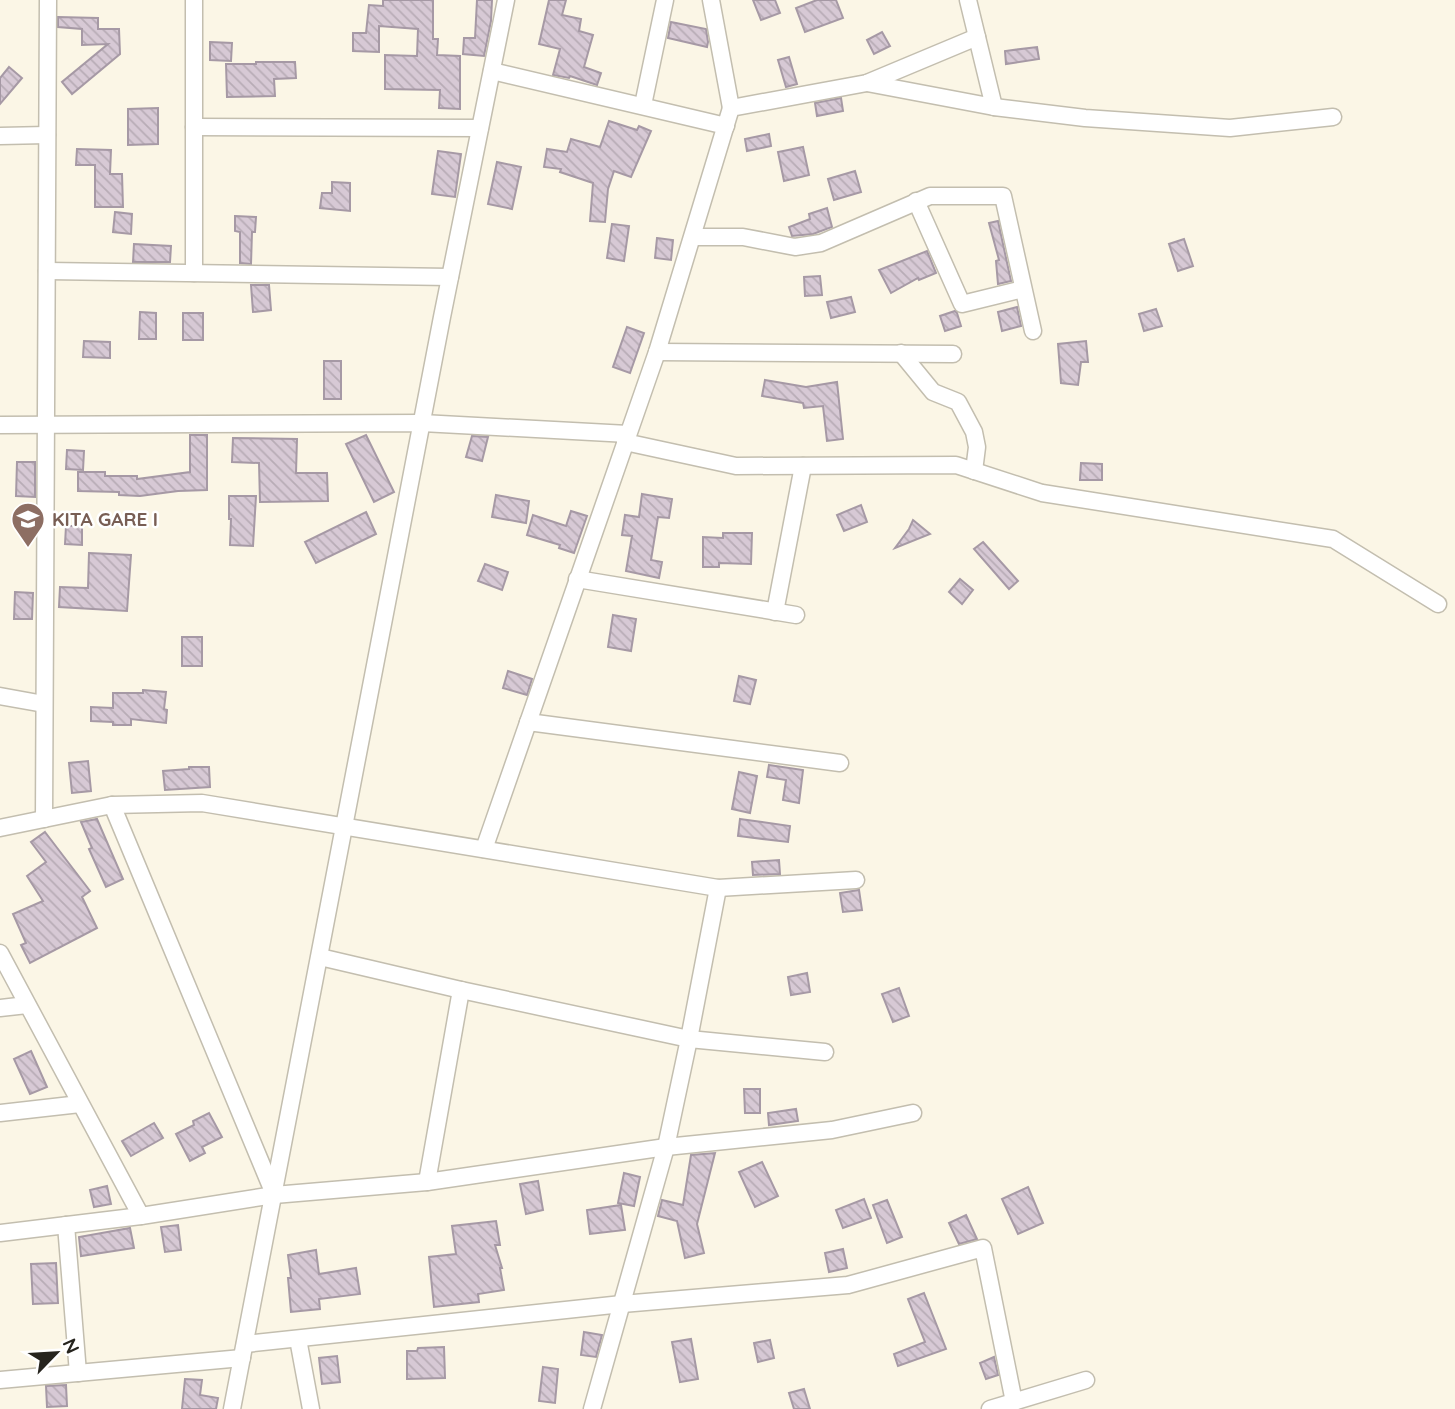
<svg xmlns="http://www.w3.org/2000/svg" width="1455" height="1409" font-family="Quicksand,sans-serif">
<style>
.building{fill:url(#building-back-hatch);stroke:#a699a5;stroke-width:2}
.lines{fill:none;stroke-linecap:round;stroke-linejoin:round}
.minor-casing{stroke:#c3beaf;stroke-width:19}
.minor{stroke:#fff;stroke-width:16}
.labels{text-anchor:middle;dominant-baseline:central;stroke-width:5;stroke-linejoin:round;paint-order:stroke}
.education-label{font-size:19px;font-weight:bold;fill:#785e54;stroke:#fff;text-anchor:start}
</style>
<defs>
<pattern id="building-back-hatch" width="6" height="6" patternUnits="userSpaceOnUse" patternTransform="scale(1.75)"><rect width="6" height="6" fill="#d7c9d5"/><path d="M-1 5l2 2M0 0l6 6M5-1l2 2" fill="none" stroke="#b8acb6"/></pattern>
</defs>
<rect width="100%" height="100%" fill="#fbf6e6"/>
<!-- building -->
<g class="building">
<path d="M383,0H433V39H438L437,55L460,56V109L439,108L440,90L385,89V55L417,56L418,29L379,26V52L353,51V33H366L369,5L383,6Z"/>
<path d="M477,0H492L491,21L484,56L463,54L464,38H475Z"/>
<path d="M549,0H566L562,15L581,19L579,31L593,35L584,67L601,73L597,85L570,76L569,78L553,75L560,49L539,44Z"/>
<path d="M753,0H775L780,13L761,20Z"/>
<path d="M817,0H836L843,18L805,32L796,8Z"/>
<path d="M58,17L98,18V29H119L120,54L72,94L62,82L108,44L82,45V29L58,27Z"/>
<path d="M671,22L706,29L708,42L707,47L668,38Z"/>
<path d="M882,32L890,46L874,54L867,40Z"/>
<path d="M210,42L232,43L231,61L210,60Z"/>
<path d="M1037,47L1039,59L1006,64L1005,51Z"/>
<path d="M789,57L797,84L786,87L778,60Z"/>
<path d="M256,62H295L296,78L274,79L275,96L227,97L226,64H256Z"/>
<path d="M9,67L22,78L0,104V78Z"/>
<path d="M841,98L843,111L817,116L815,103Z"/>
<path d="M158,108V144L128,145V109Z"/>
<path d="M609,121L637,130L639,126L651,131L631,177L614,171L608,189L605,222L590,221L593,183L560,172L561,169L544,167L547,149L567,152L571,139L600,147Z"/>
<path d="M769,134L771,146L747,151L745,139Z"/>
<path d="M803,147L809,175L784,181L778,152Z"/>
<path d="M77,149L111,150L110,174H122L123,207H95V165H76Z"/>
<path d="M438,151L461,154L455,197L432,194Z"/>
<path d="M497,162L521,167L512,209L488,204Z"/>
<path d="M855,171L861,192L834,200L828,179Z"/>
<path d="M332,182L350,183V211L320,208L322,193H332Z"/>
<path d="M827,208L832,227L813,234L792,236L789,227L810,219L809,214Z"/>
<path d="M115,212L132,214L131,234L113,232Z"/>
<path d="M235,216L256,217L255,232H252L251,264L240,263V232L235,231Z"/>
<path d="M998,221L1011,281L998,284L996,261L999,260L989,223Z"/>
<path d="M612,224L629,226L624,261L607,258Z"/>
<path d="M657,238L673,240L671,260L655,258Z"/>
<path d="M1184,239L1193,266L1178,271L1169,244Z"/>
<path d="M134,244L171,246L170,262H133Z"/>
<path d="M927,251L936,273L919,280L918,278L891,293L879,270Z"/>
<path d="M820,276L822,295L805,296L804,277Z"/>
<path d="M251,285H269L271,310L253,312Z"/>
<path d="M851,297L855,312L831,318L827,302Z"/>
<path d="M1017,307L1021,326L1002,331L998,312Z"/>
<path d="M1156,309L1162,326L1144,331L1139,314Z"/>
<path d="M955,311L957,313L961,326L945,331L940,316Z"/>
<path d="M140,312L156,313V339H139Z"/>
<rect x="183" y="313" width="20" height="27"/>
<path d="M627,327L644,333L630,373L613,367Z"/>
<path d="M84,341L110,342V358L83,357Z"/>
<path d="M1086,341L1088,362H1081L1078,385L1061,383L1058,344Z"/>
<rect x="324" y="361" width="17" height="38"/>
<path d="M765,380L806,387L837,382L843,439L827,441L823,406L804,408L803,403L762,396Z"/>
<path d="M190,435H207V490L178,491L140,496L119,495V492L78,491V472H105V476H137V479L190,472Z"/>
<path d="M366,435L394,492L374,502L346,444Z"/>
<path d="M472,436L488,437L482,461L466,457Z"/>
<path d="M233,438L297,439L296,473H327L328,501L260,502L259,463L232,462Z"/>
<path d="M67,450L84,451L83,470L66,469Z"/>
<path d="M17,462H35V497L16,496Z"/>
<path d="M1081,463L1102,464V480H1080Z"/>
<path d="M642,494L672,499L669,518L658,517L651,560L662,562L659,578L626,571L632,536L622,535L625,515L639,517Z"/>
<path d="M496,495L529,501L526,523L492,517Z"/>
<path d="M229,496H256L253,546L230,545L231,519H229Z"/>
<path d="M861,505L867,522L844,531L837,515Z"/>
<path d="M571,511L587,516L574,553L559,548L560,545L527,535L533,515L566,526Z"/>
<path d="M366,512L376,534L316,563L305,542Z"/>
<path d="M913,520L930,534L895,548L909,529Z"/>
<path d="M66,526H82V545L65,544Z"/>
<path d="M723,533H752L751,564L719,563V567H703V537L723,538Z"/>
<path d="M983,542L1018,581L1009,589L974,549Z"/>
<path d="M89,553L131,555L127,611L59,607L60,587L88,588Z"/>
<path d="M485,564L508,572L502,590L478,581Z"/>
<path d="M960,579L973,590L962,604L949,592Z"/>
<path d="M15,592L33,593L32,619H14Z"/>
<path d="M613,615L636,619L631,651L608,647Z"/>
<rect x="182" y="637" width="20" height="29"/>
<path d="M508,671L532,679L527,695L503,688Z"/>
<path d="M739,676L756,680L750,704L734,701Z"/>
<path d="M143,690L166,692L164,709L167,710L166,723L131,719V725H113V722L91,721V707L113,708V693H143Z"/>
<path d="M88,761L91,791L72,793L69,763Z"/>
<path d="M769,765L803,770L799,803L783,800L786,780L767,777Z"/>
<path d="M189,767H209L210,787L165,790L163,771L189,769Z"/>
<path d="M739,772L757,776L750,813L732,809Z"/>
<path d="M97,819L123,879L106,887L89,849L92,848L81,822Z"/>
<path d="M740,819L790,826L788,842L738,836Z"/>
<path d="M45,832L90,891L82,897L97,928L30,963L21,945L26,943L13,914L43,901L27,876L46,862L31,842Z"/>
<path d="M779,860L780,874L753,875L752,862Z"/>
<path d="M859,890L862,910L843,912L840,893Z"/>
<path d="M807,973L810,992L791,995L788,977Z"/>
<path d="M899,988L909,1016L893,1022L882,994Z"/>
<path d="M31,1051L47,1087L30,1094L14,1059Z"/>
<path d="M744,1089H760V1113H745Z"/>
<path d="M796,1109L798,1121L769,1125L768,1113Z"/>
<path d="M209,1113L222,1137L202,1147L205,1153L190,1161L176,1134L194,1125L193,1121Z"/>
<path d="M154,1123L163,1138L131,1156L122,1141Z"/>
<path d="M715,1153L697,1224L704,1253L685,1258L677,1221L658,1216L662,1200L683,1205L691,1155Z"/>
<path d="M762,1162L778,1196L755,1207L739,1172Z"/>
<path d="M624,1173L640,1177L634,1206L618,1203Z"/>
<path d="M538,1181L543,1210L526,1214L520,1184Z"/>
<path d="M107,1186L111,1204L94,1207L90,1190Z"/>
<path d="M1028,1187L1043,1223L1018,1234L1002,1199Z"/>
<path d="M864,1199L871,1218L843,1228L836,1210Z"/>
<path d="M887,1200L902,1237L887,1243L873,1205Z"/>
<path d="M621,1205L625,1230L590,1234L587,1210Z"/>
<path d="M966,1215L977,1239L959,1244L949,1223Z"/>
<path d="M496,1221L500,1245H495L502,1268H500L504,1290L478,1294L479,1302L434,1307L429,1257L456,1254L452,1226Z"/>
<path d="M178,1225L181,1250L165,1252L161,1227Z"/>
<path d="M130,1228L134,1248L81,1256L79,1237Z"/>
<path d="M843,1249L847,1268L829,1272L825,1253Z"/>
<path d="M316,1250L319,1274L356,1268L360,1294L319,1299L320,1309L291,1312L288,1278H291L288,1255Z"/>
<path d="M56,1263L58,1303L33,1304L31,1264Z"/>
<path d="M924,1293L946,1349L898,1366L894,1354L925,1342L908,1299Z"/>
<path d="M584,1332L602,1335L596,1357L581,1355Z"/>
<path d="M691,1339L698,1379L680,1382L672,1342Z"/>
<path d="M770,1340L774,1358L758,1362L754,1343Z"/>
<path d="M444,1347L445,1378L407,1379V1351H417L418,1348Z"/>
<path d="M337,1356L340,1382L322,1384L319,1358Z"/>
<path d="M994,1357L998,1375L986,1379L980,1363Z"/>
<path d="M543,1367L558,1369L555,1403L539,1401Z"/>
<path d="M185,1379L202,1380L200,1395L218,1398L216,1409H182Z"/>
<path d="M66,1385L67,1406L47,1407L46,1386Z"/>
<path d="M804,1389L810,1409H794L789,1393Z"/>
</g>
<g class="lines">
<defs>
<g id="minor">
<path d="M194,0V273"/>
<path d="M711,0L731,108"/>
<path d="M968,0L994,107"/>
<path d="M492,71L726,126"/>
<path d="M867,83L994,107L1085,118L1230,128L1333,117"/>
<path d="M643,105L665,0"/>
<path d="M194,127L480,128"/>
<path d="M0,136L47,135"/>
<path d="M916,201L962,304L1023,289"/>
<path d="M693,237H743L795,247L821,243L930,196H1003L1033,331"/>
<path d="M47,271L450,277"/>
<path d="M657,352L953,354"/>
<path d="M901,353L933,392L958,402L974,432L977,447L974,471"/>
<path d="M0,425L422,423L628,434"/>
<path d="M625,442L736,466L956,465L1042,493L1333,539L1438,604"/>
<path d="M577,579L796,615"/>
<path d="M775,612L803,466"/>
<path d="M0,696L44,704"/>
<path d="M528,722L840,763"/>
<path d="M112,805L274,1194"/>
<path d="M44,819L48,0"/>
<path d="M0,828L112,805L202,803L718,888L856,880"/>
<path d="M484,849L657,352L731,108L867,83L977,37"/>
<path d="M0,953L141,1216"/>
<path d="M320,957L461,990L689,1039L825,1052"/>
<path d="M0,1008L27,1005"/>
<path d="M0,1113L80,1104"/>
<path d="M427,1182L461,990"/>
<path d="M66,1225L78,1373"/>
<path d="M0,1233L141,1216L274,1195L427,1182L666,1147L832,1130L913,1113"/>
<path d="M298,1339L311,1409"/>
<path d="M245,1344L622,1304L848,1285L983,1248L1014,1402"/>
<path d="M0,1380L242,1358"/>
<path d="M232,1409L442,317L506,0"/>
<path d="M592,1409L666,1147L689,1039L718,888"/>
<path d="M990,1409L1086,1380"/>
</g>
</defs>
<!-- minor casing -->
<use href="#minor" class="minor-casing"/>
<!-- minor -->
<use href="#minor" class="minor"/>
</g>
<!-- icons -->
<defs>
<symbol id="school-pin" viewBox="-11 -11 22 30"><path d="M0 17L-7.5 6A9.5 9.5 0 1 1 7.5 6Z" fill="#8d6e63" stroke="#fff"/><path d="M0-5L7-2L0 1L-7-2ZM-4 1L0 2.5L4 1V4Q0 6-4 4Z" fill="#fff"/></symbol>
</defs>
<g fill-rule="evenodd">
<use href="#school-pin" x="9" y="500" width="38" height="52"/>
</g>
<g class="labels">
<!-- education labels -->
<g class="education-label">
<text x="52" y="519">KITA GARE I</text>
</g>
</g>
<!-- north arrow -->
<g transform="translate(56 1353) rotate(65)" stroke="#ffffff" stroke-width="5" paint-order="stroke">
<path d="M0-5L12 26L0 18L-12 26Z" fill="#26241e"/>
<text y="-10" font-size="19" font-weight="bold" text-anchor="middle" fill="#26241e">N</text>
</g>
</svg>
